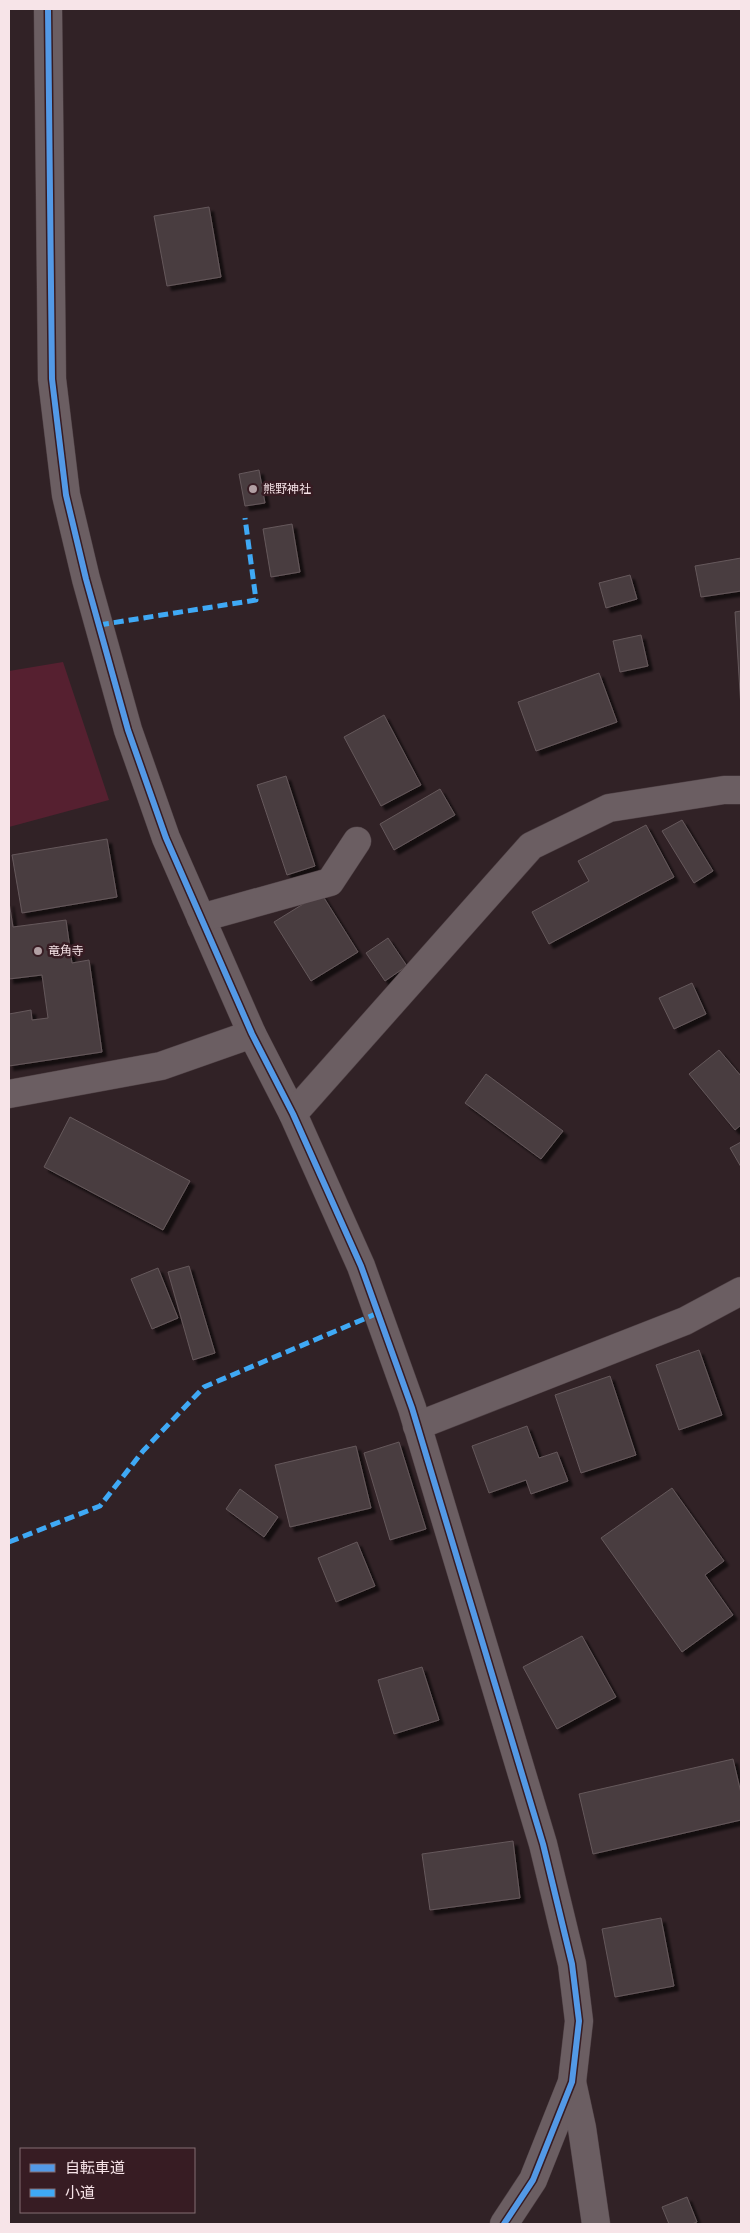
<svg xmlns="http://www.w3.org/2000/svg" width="750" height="2233" font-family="Arial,'Noto Sans JP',sans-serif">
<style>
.green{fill:#562030}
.building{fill:#4a3e41;stroke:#65585b;filter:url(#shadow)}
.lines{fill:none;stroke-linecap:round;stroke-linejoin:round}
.minor-casing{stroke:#4d3f43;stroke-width:29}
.minor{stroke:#6b5e62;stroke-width:28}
.quiet{stroke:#3fa9f5;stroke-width:5;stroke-dasharray:10 5;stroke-linecap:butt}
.cycleway-casing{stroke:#371c23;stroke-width:9}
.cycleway{stroke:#5399e6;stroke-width:6}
.poi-dot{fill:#b2a0a4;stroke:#371c23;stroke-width:2}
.labels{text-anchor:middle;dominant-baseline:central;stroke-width:5;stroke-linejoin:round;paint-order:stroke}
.poi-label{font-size:12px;fill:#f7e4e8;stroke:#371c23;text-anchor:start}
</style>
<defs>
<filter id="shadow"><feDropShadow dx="4.5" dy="4.5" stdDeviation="1" flood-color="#0009"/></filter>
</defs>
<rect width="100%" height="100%" fill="#312226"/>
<!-- green -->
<path class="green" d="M63,662L109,800L9,827V671Z"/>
<!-- building -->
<g class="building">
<path d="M209,207L221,277L167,286L154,216Z"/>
<path d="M259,470L265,503L245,506L239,474Z"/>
<path d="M292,524L300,572L271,577L263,529Z"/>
<path d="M741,558V591L701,597L695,566Z"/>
<path d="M630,575L637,599L606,608L599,583Z"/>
<path d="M741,611V708L735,612Z"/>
<path d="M641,635L648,666L620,672L613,641Z"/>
<path d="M599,673L617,722L536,751L518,702Z"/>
<path d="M384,715L421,785L381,806L344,737Z"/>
<path d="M286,776L315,866L287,875L257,785Z"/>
<path d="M440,789L455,815L394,850L380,824Z"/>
<path d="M682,820L713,871L694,883L662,831Z"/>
<path d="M646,825L674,877L549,944L532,912L589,881L578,861Z"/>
<path d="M107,839L117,897L22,913L12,855Z"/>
<path d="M321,893L358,952L311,981L274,922Z"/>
<path d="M9,902L13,927L66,920L72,963L89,960L102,1052L9,1066V1014L31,1010L32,1020L48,1018L42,975L9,979Z"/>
<path d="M388,938L407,966L385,981L366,953Z"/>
<path d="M692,983L706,1014L674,1029L659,998Z"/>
<path d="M719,1050L741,1076V1125L735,1130L689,1074Z"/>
<path d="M486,1074L563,1131L541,1159L465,1103Z"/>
<path d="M70,1117L190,1181L163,1230L44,1167Z"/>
<path d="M741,1142V1167L730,1148Z"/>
<path d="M189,1266L215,1353L193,1360L168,1272Z"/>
<path d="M158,1268L178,1318L152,1329L131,1279Z"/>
<path d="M699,1350L722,1415L679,1430L656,1365Z"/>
<path d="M610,1376L636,1455L581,1473L555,1395Z"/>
<path d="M527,1426L539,1458L557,1452L568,1481L531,1494L526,1480L489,1493L472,1446Z"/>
<path d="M399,1442L426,1529L390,1540L364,1453Z"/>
<path d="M356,1446L371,1508L290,1527L275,1465Z"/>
<path d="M672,1488L724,1561L705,1575L733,1615L682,1652L601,1538Z"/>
<path d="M240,1489L278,1517L264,1537L226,1509Z"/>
<path d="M357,1542L375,1586L336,1602L318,1558Z"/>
<path d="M582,1636L616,1697L557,1729L523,1667Z"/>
<path d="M422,1667L439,1720L394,1734L378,1680Z"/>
<path d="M733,1759L741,1793V1820L593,1854L579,1794Z"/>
<path d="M513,1841L520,1898L430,1910L422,1854Z"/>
<path d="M661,1918L674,1986L615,1997L602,1929Z"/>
<path d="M687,2197L697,2222L692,2224H669L662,2207Z"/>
</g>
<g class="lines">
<defs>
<g id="minor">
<path d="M48,9L52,379L66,495L86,579L128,730L166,838L252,1034L293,1114L361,1266L412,1408L543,1844L572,1964L579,2021L572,2082L533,2180L504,2224"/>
<path d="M201,918L330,882L357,841"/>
<path d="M9,1094L161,1066L252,1034"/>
<path d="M293,1114L531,846L609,808L724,790H741"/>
<path d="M417,1426L685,1321L741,1291"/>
<path d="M572,2082L582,2128L596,2224"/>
</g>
</defs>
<!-- minor casing -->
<use href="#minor" class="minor-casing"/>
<!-- minor -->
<use href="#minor" class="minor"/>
<!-- quiet -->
<g class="quiet">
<path d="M99,625L256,600L245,518"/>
<path d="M9,1542L100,1506L143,1451L204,1387L378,1313"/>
</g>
<defs>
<path id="cycleway" d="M48,9L52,379L66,495L86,579L128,730L166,838L252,1034L293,1114L361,1266L412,1408L543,1844L572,1964L579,2021L572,2082L533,2180L504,2224"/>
</defs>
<!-- cycleway casing -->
<use href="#cycleway" class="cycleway-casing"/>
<!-- cycleway -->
<use href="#cycleway" class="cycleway"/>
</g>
<!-- markers -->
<g class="poi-dot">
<circle cx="253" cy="489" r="5"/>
<circle cx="38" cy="951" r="5"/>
</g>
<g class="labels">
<!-- poi labels -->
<g class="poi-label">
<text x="263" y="489">熊野神社</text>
<text x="48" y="951">竜角寺</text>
</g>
</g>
<!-- border -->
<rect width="750" height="2233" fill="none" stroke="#f7e4e8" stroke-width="20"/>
<!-- legend -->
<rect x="20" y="2148" width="175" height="65" fill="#371c23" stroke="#846c72"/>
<rect x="30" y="2164" width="25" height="8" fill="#5399e6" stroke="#846c72"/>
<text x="65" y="2173" font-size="15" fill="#f7e4e8">自転車道</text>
<rect x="30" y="2189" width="25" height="8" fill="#3fa9f5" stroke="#846c72"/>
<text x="65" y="2198" font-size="15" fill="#f7e4e8">小道</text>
</svg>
